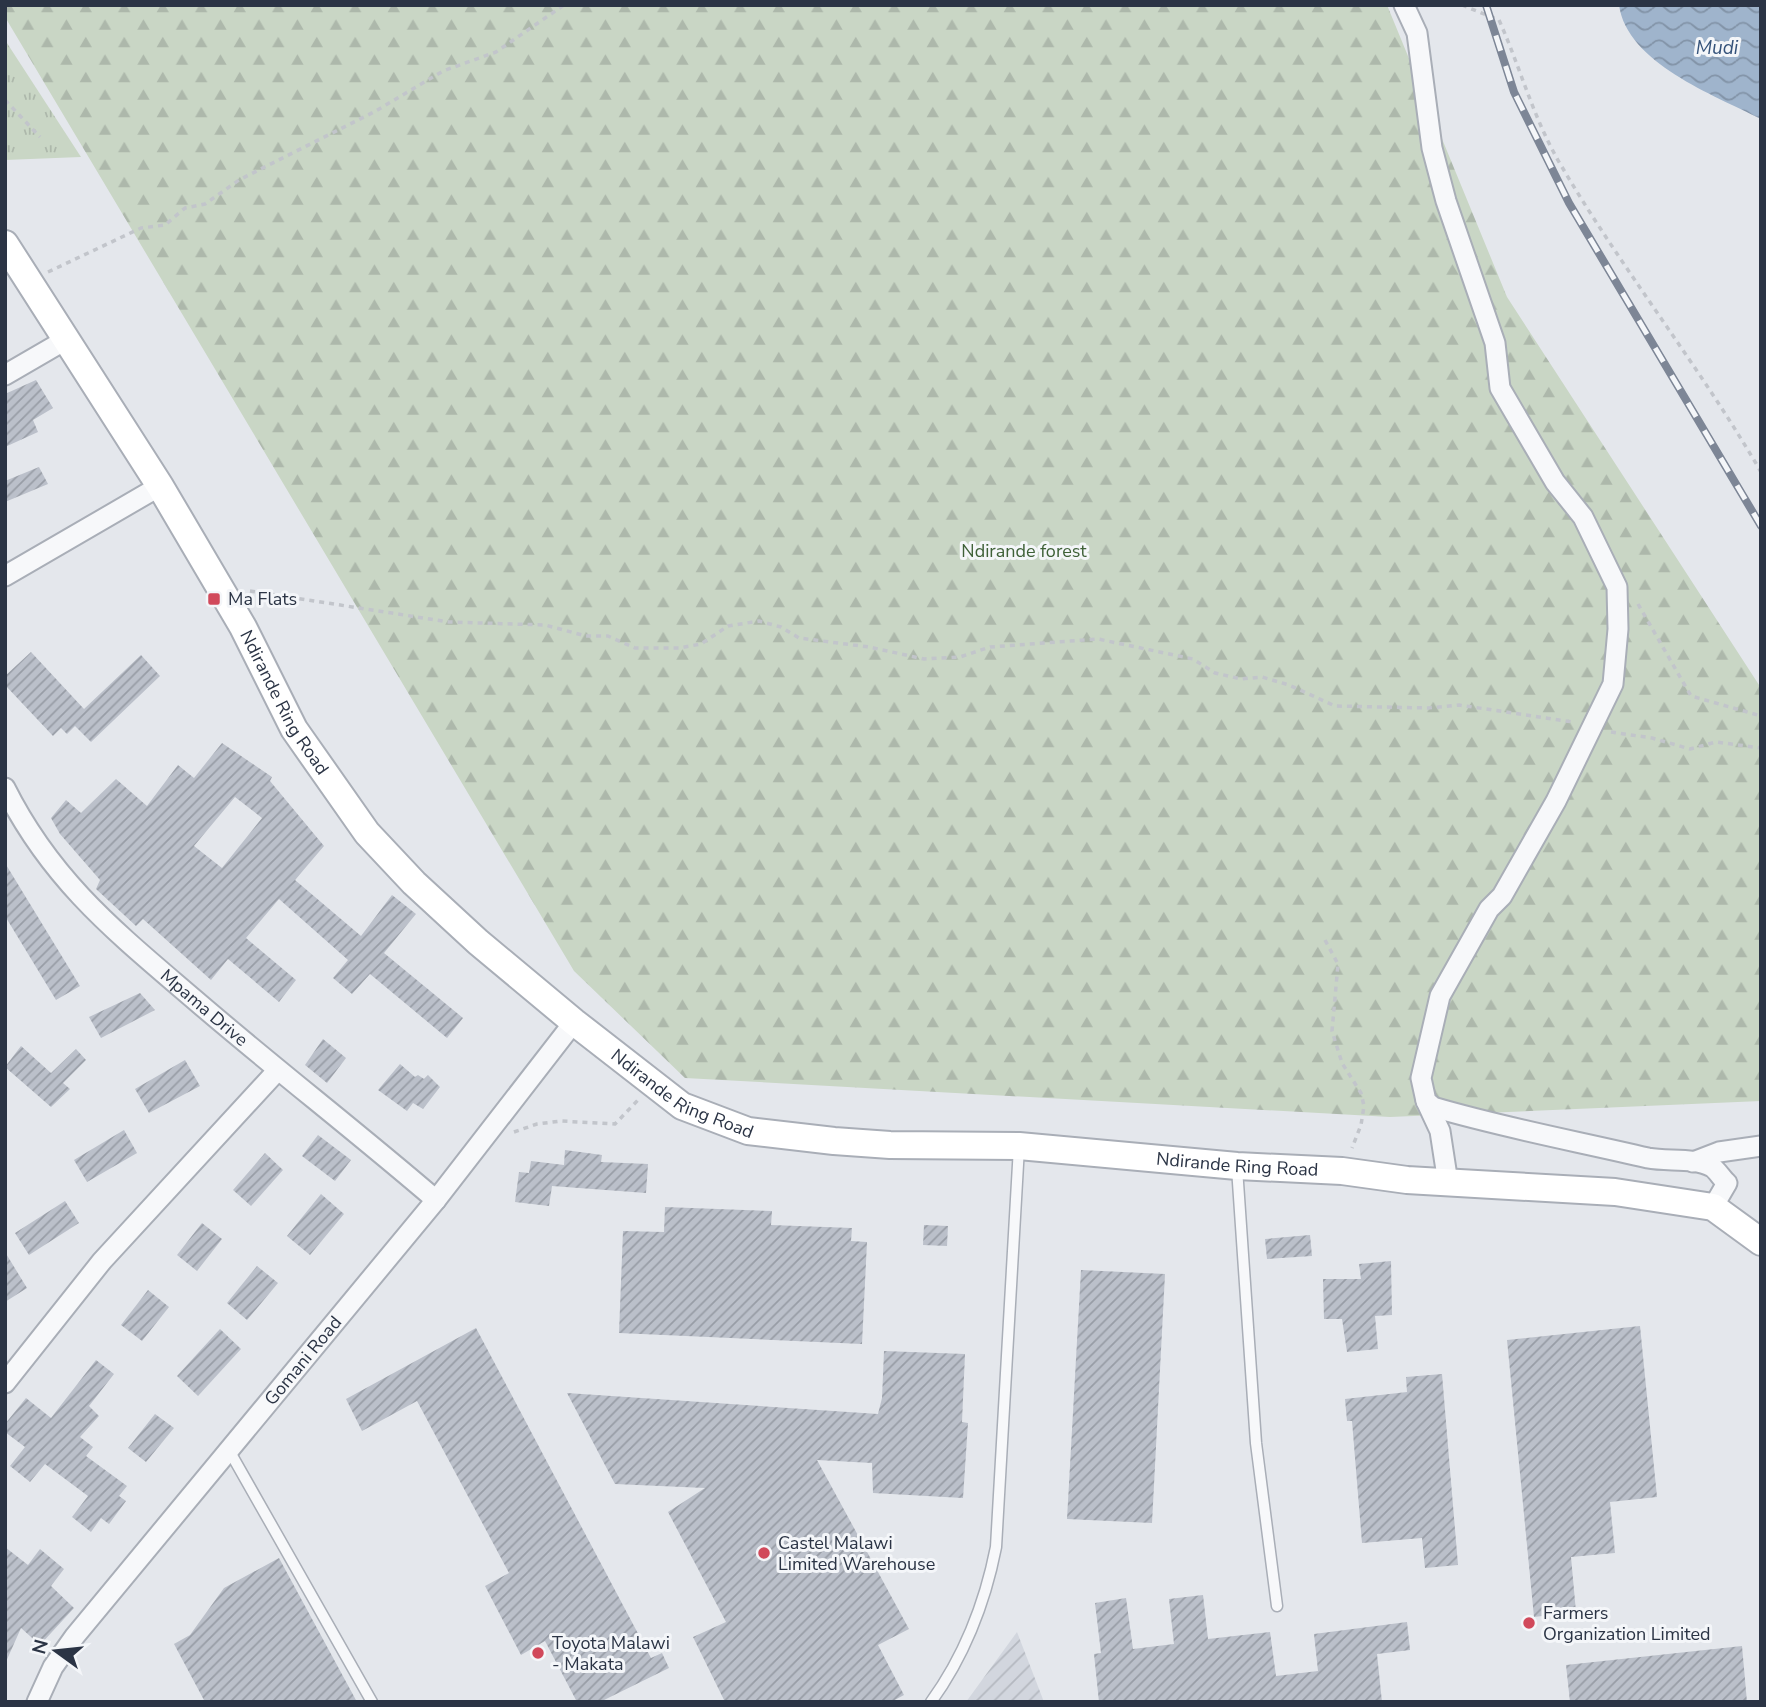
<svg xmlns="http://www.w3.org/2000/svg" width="1766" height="1707" font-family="'Nunito Sans',sans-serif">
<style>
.industrial{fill:url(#industrial-furrows)}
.grass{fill:url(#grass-tufts)}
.forest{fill:url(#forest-firs)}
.water{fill:url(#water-waves)}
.building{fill:url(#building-hatch);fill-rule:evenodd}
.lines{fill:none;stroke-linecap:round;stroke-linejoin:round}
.lane-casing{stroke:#a9aeb7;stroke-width:13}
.street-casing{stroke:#a9aeb7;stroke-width:23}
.secondary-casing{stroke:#a9aeb7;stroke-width:30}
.path{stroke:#c2c5cb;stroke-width:3.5;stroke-dasharray:5 5;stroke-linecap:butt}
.lane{stroke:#f7f8fa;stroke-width:10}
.street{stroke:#f7f8fa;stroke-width:19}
.secondary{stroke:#fff;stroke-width:26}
.rail-casing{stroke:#7d8696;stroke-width:8}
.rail{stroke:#f4f6f9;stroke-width:5;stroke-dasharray:16;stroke-linecap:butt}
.poi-dot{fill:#d1495b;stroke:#f4f6f9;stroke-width:2.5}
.labels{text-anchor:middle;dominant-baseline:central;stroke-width:6;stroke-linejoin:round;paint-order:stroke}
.park-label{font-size:18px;fill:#3f6138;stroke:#f4f6f9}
.poi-label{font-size:18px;fill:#2b3445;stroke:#f4f6f9;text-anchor:start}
.street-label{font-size:18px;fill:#2b3445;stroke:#f4f6f9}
.water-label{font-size:19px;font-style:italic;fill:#34527a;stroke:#f4f6f9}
</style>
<defs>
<pattern id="industrial-furrows" width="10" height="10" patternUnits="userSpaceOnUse" patternTransform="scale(1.75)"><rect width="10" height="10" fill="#d2d6de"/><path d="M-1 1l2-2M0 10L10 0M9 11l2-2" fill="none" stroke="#b4b8c0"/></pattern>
<pattern id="grass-tufts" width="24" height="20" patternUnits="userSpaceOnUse" patternTransform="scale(1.75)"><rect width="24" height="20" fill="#c9d6c5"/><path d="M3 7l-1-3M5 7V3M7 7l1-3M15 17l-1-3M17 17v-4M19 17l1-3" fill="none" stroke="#adb8ab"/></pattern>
<pattern id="forest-firs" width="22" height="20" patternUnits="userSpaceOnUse" patternTransform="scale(1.75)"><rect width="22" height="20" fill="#c9d6c5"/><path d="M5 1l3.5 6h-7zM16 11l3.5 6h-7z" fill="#adb8ab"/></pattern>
<pattern id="water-waves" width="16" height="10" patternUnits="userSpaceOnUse" patternTransform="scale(1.75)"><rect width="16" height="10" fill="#9fb4cc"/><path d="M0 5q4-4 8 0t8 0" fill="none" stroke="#8293a7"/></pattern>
<pattern id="building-hatch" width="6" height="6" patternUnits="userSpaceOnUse" patternTransform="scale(1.75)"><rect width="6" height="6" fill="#bbc0ca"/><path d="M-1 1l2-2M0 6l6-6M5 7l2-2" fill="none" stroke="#989da6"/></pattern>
</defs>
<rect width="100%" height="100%" fill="#e4e7ec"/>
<!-- industrial -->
<path class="industrial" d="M1017,1632L1044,1702H966Z"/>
<!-- grass -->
<path class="grass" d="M5,40L81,157L5,160Z"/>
<!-- forest -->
<path class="forest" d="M5,5H1387L1507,297L1761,688V1101L1390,1117L685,1078L574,971L5,17Z"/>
<!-- water -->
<path class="water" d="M1619,5H1761V119C1714,95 1627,63 1619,5Z"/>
<!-- building -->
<g class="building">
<path d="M36,380L53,408L33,420L38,432L5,447V394Z"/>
<path d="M39,467L48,484L5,502V481Z"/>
<path d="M31,652L84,709L141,655L160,676L91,742L75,726L67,734L61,728L53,736L5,685V676Z"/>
<path d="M222,743L272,777L270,781L324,846L295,880L361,936L392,895L416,914L384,953L463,1018L447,1038L370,974L352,994L333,978L348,960L279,899L246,938L296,980L279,1002L228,959L211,980L143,919L136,926L96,889L100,880L60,834L51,818L66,800L81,813L116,779L147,806L178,765L194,778ZM235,797L262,818L222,868L194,846Z"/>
<path d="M5,863L80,986L56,1000L5,916Z"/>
<path d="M140,993L155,1010L101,1038L89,1017Z"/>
<path d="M323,1039L346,1058L327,1083L305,1065Z"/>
<path d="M21,1046L51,1073L76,1049L86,1060L63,1083L70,1089L51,1107L5,1067Z"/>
<path d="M185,1060L200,1086L149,1113L135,1089Z"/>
<path d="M400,1064L415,1077L418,1075L424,1079L428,1075L440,1087L423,1109L413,1103L407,1111L378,1090Z"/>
<path d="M124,1130L137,1153L87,1182L74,1160Z"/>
<path d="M318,1135L351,1160L335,1181L302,1156Z"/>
<path d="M565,1150L602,1155L601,1162L648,1164L646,1193L552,1186L549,1206L515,1202L519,1172L529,1173L531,1161L564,1165Z"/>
<path d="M265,1153L283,1170L251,1206L233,1190Z"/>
<path d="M321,1194L344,1214L310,1255L287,1236Z"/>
<path d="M65,1201L79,1223L29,1255L15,1233Z"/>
<path d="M665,1207L772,1211L771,1225L852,1228L851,1241L867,1242L862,1344L619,1333L623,1231L664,1232Z"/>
<path d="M202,1223L222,1239L197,1271L177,1255Z"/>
<path d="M924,1225L948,1226L947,1246L923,1245Z"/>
<path d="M1310,1235L1312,1256L1267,1259L1265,1239Z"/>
<path d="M5,1252L27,1288L5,1302Z"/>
<path d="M1391,1261L1392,1315L1375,1316L1378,1349L1347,1352L1342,1319H1324L1323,1279H1361L1359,1264Z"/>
<path d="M257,1266L278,1283L247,1320L227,1303Z"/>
<path d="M1081,1270L1165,1274L1152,1523L1067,1519Z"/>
<path d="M148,1290L169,1307L142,1341L121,1325Z"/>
<path d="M1640,1326L1657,1497L1610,1502L1615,1553L1571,1557L1576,1612L1534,1617L1507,1340Z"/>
<path d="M476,1328L651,1658L662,1653L669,1668L600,1702H577L545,1641L521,1655L485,1586L509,1573L417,1401L362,1431L346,1399Z"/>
<path d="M220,1329L241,1349L198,1396L177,1376Z"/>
<path d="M884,1351L965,1354L962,1422L968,1423L963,1498L873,1493L872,1463L817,1460L909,1629L878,1645L904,1695L891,1702H725L693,1637L726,1622L668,1512L705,1488L615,1484L567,1393L878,1414L882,1398Z"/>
<path d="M96,1360L114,1374L89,1406L99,1416L80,1437L93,1447L86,1456L127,1486L119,1496L126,1501L109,1524L101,1518L91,1532L72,1517L88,1496L45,1464L30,1482L10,1466L25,1447L5,1432V1424L26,1398L51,1418Z"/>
<path d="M1442,1374L1458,1565L1425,1568L1422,1538L1362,1543L1352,1421H1347L1345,1399L1407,1392L1406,1377Z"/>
<path d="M155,1414L174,1428L146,1462L128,1448Z"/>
<path d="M5,1547L28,1565L40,1549L64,1569L51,1586L74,1608L40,1645L21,1628L5,1664Z"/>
<path d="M279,1558L357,1702H205L174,1644L190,1635L224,1588Z"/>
<path d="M1203,1595L1208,1639L1270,1632L1276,1676L1318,1671L1314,1634L1407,1622L1410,1650L1377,1654L1382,1702H1099L1094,1654L1101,1653L1095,1603L1126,1598L1133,1649L1174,1644L1169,1599Z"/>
<path d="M1742,1646L1747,1702H1570L1566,1665Z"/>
</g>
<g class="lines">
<defs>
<g id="lane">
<path d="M1237,1168L1256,1443L1277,1606"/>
<path d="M230,1452L372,1702"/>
<path d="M931,1702C965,1655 985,1603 996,1547L1019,1147"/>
</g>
<g id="street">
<path d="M1404,5L1417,33L1432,148L1446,201L1495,343L1500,388L1555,482L1583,517L1617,587L1618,629L1613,684L1556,801L1502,896L1489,909L1440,996L1421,1078L1426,1101L1433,1107C1504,1128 1576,1141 1648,1158C1668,1162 1694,1157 1712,1167C1717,1170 1722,1179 1727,1183L1713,1207"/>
<path d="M5,375L67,339"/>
<path d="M5,576L160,486"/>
<path id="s1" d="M5,788C52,882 117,933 195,1000C274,1068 357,1132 436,1200"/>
<path d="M1426,1101L1440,1131L1448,1183"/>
<path d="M1693,1162L1719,1152L1761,1146"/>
<path d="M5,1383L102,1261L277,1071"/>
<path id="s2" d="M37,1702L53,1667L75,1636L436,1200L574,1022"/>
</g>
<g id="secondary">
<path id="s3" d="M5,244L160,486L243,627L294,729L367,833L414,883L478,942L574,1022L682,1106L748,1131L834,1141L890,1145L1019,1146L1237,1166L1342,1171L1407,1180L1615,1192L1713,1207L1761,1242"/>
</g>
</defs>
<!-- lane casing -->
<use href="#lane" class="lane-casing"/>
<!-- street casing -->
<use href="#street" class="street-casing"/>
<!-- secondary casing -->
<use href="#secondary" class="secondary-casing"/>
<!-- path -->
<g class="path">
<path d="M1462,5L1499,20C1521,69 1534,121 1562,167C1624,272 1700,367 1761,472"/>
<path d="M5,100L40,137"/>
<path d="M48,272L141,228L165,225L185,208L205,204L239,180L374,112L443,71L496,52L564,5"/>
<path d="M250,591L449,622L545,625L586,636H608L635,648H679L701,644L728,626L759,621L781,627L799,638L869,647L924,659L960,657L990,647L1098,639L1193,659L1215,673L1241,679L1262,677L1289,685L1335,706L1428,708L1459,705L1573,722"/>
<path d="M1638,604L1691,696L1761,716"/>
<path d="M1611,732L1652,738L1690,749L1716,742L1761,748"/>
<path d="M1325,940L1338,964L1332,1031L1342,1063L1361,1093L1364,1106L1361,1125L1352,1148"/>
<path d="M514,1132L537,1124L561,1121L615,1124L638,1100"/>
</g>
<!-- lane -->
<use href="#lane" class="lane"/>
<!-- street -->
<use href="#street" class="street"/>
<!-- secondary -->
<use href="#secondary" class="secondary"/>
<defs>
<path id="rail" d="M1486,5L1514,92L1569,203L1761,526"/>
</defs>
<!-- rail casing -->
<use href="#rail" class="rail-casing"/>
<!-- rail -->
<use href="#rail" class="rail"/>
</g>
<!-- markers -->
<g class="poi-dot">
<rect x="207" y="592" width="14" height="14" rx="3.5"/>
<circle cx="764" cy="1553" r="7"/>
<circle cx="1529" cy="1623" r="7"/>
<circle cx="538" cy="1653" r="7"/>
</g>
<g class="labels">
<!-- park labels -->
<g class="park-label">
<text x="1024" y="551">Ndirande forest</text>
</g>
<!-- poi labels -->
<g class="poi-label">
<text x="228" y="599">Ma Flats</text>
<text x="778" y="1543">Castel Malawi<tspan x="778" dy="21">Limited Warehouse</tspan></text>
<text x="1543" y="1613">Farmers<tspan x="1543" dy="21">Organization Limited</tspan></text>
<text x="552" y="1643">Toyota Malawi<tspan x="552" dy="21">- Makata</tspan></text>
</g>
<!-- street labels -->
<g class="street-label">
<text stroke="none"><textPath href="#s3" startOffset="537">Ndirande Ring Road</textPath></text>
<text stroke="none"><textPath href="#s1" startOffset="299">Mpama Drive</textPath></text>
<text stroke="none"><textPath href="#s3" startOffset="1104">Ndirande Ring Road</textPath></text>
<text stroke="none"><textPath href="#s3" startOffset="1671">Ndirande Ring Road</textPath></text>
<text stroke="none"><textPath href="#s2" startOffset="434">Gomani Road</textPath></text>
</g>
<!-- water labels -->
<g class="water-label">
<text x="1717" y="48">Mudi</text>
</g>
</g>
<!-- border -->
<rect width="1766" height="1707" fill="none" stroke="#2b3445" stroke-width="14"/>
<!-- north arrow -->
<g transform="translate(56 1651) rotate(285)" stroke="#f4f6f9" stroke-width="5" paint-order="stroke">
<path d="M0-5L12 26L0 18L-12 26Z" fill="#2b3445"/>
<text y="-10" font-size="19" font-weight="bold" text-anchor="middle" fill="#2b3445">N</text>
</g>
</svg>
